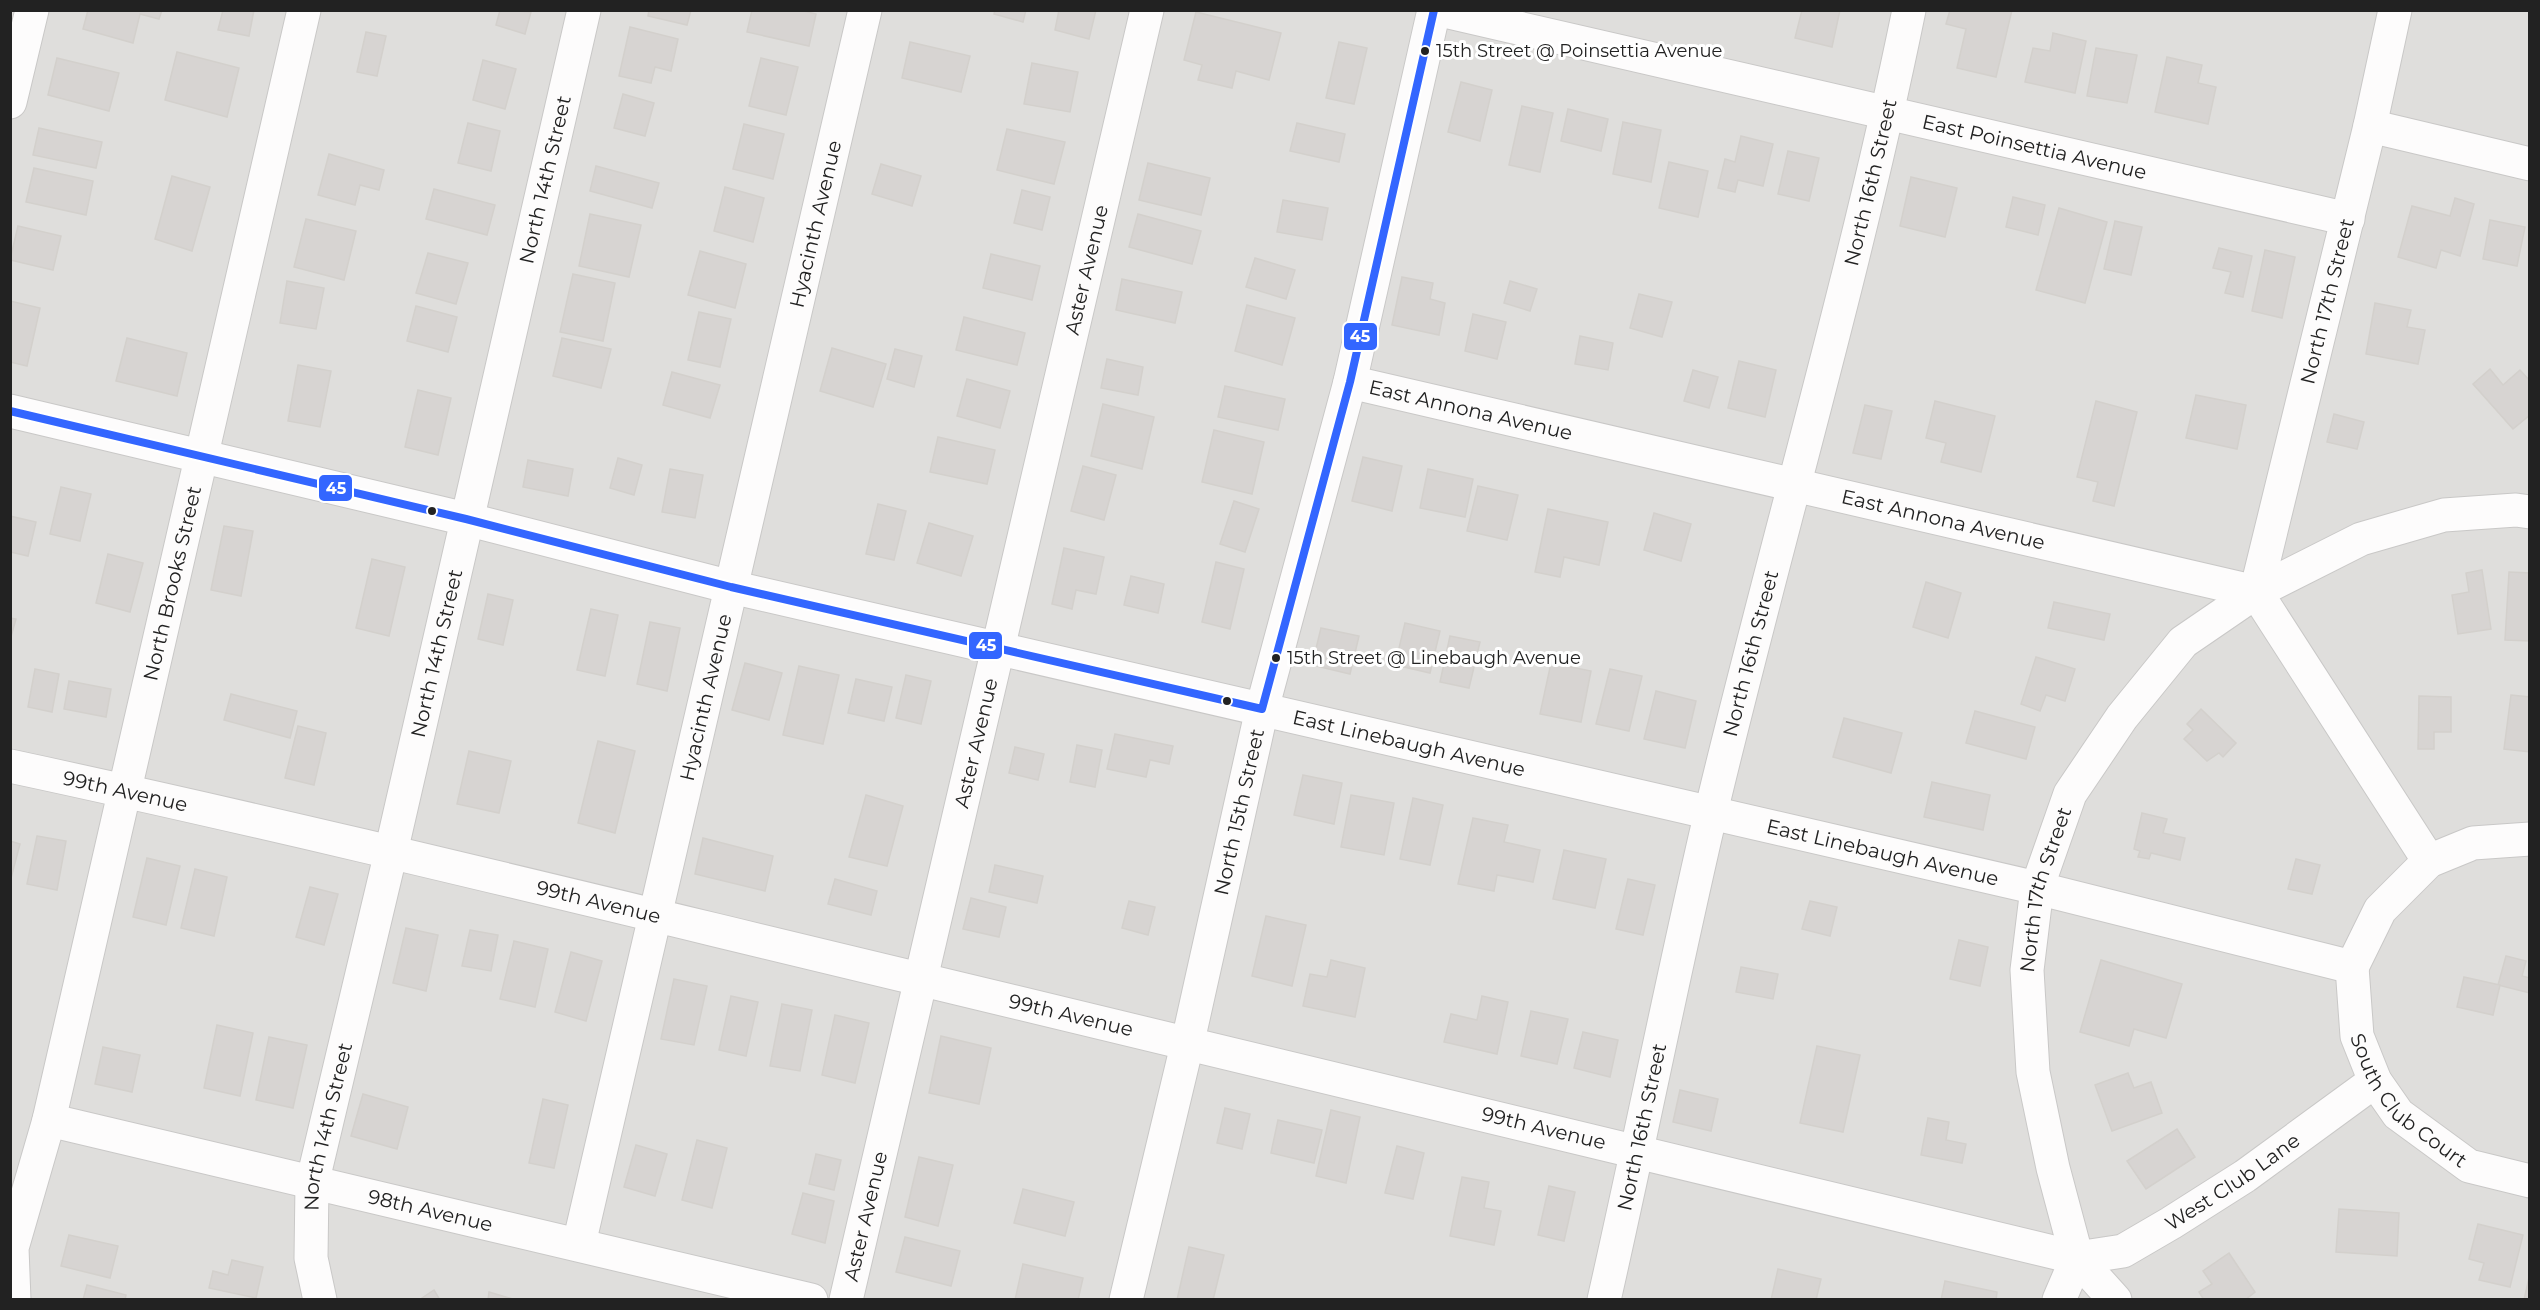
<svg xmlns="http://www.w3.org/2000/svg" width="2540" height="1310" font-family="Montserrat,sans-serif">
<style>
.residential{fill:#dfdedc}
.building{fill:#d7d4d2;stroke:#d3d0cc;stroke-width:1.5}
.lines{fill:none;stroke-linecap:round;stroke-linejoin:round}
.minor-casing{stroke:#c9c8c7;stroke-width:35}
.minor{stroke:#fdfcfc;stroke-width:33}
.bus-1-casing{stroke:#fff;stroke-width:12}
.bus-1{stroke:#36f;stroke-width:8}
.bus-dot{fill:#222;stroke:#fff;stroke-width:2}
.labels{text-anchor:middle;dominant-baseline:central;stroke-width:6;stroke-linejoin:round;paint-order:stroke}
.bus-label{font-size:18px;fill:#222;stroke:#fff;text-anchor:start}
.street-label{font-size:20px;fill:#222;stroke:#fff}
.line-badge{stroke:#fff;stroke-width:2}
.badge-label{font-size:16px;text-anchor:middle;font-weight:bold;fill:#fff}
</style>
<rect width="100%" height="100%" fill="#f0eeeb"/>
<!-- residential -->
<rect class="residential" x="11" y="11" width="2518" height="1288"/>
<!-- building -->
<g class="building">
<path d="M88,10H162L159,19L140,14L133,43L83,29Z"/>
<path d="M223,10H254L249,36L218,30Z"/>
<path d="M500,10L531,12L525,34L496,25Z"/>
<path d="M649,10H691L687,25L648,16Z"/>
<path d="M752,10H800L816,14L809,46L747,32Z"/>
<path d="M995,10H1026L1023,22L994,14Z"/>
<path d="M1059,10H1096L1089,39L1055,30Z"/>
<path d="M1802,10H1840L1832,47L1795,38Z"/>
<path d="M1950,10H2012L1996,77L1957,68L1966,29L1946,24Z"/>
<path d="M1196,12L1281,33L1269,80L1236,71L1232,88L1198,80L1202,65L1184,60Z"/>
<path d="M630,27L678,39L671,71L655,67L651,83L619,76Z"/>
<path d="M366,32L386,36L377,76L357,72Z"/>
<path d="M2053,33L2086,41L2075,93L2025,82L2033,48L2050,51Z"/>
<path d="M910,42L970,56L961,92L902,78Z"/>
<path d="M1339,42L1367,48L1354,104L1326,98Z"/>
<path d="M2096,48L2137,55L2127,103L2087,96Z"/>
<path d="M177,52L239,68L227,117L165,100Z"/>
<path d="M2167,57L2202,65L2198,83L2216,87L2208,124L2155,112Z"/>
<path d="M57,58L119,73L109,111L48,95Z"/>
<path d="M761,58L798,67L786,115L749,106Z"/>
<path d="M483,60L516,69L505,109L473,100Z"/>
<path d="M1032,63L1078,72L1070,112L1024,104Z"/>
<path d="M1461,82L1492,90L1480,141L1448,132Z"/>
<path d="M623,94L654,103L645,136L614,128Z"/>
<path d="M1522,106L1553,113L1540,172L1509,165Z"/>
<path d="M1568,109L1608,119L1601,151L1561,141Z"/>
<path d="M1623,122L1661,130L1651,182L1613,174Z"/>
<path d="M468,123L500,131L491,171L458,163Z"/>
<path d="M1297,123L1345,134L1339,162L1290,151Z"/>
<path d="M744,124L784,134L773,179L733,169Z"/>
<path d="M39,128L102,142L96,168L33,155Z"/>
<path d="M1007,129L1065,142L1054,184L997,170Z"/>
<path d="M1741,136L1773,144L1763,186L1738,180L1735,192L1718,188L1725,159L1735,162Z"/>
<path d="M1788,151L1819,158L1809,201L1778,194Z"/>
<path d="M329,154L384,170L379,190L360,185L355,205L318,195Z"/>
<path d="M1669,162L1708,171L1698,217L1659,208Z"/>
<path d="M1148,163L1210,178L1201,215L1139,200Z"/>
<path d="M881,164L921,176L912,206L872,194Z"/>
<path d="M596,166L659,183L652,208L590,191Z"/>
<path d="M34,168L93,181L86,215L26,202Z"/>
<path d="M172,176L210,187L192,251L155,239Z"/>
<path d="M1911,177L1957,188L1945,237L1900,226Z"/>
<path d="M725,187L764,198L753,242L714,231Z"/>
<path d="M434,189L495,205L487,235L426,219Z"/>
<path d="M1022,190L1050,197L1042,230L1014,223Z"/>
<path d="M2013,197L2045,205L2038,235L2006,227Z"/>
<path d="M2455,198L2474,204L2460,256L2441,250L2436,268L2398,257L2412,206L2450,216Z"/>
<path d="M1283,200L1328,208L1322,240L1277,232Z"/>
<path d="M2059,208L2107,222L2085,303L2036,290Z"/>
<path d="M590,214L641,225L629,277L579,266Z"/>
<path d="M1138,214L1201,231L1192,264L1129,247Z"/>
<path d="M306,219L356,231L344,280L294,267Z"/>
<path d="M2490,220L2525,227L2517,266L2483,259Z"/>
<path d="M2115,221L2142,227L2131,275L2104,269Z"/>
<path d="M18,226L61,236L53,270L10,260Z"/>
<path d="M2219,248L2252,256L2243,297L2225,293L2231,272L2213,268Z"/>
<path d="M2265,250L2295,257L2282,318L2252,311Z"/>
<path d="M700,251L746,264L735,308L688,295Z"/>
<path d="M428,253L468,263L456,304L416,293Z"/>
<path d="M991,254L1040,266L1032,300L983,288Z"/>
<path d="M1255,258L1295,270L1286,299L1246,287Z"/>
<path d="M573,274L615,283L603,341L560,332Z"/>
<path d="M1402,277L1433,283L1430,299L1445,303L1439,335L1392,325Z"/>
<path d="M1122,279L1182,292L1175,323L1116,310Z"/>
<path d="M287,281L324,288L316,329L280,323Z"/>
<path d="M1510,281L1537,289L1530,311L1504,303Z"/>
<path d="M1639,294L1672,302L1662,337L1630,328Z"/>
<path d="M10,301L40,308L27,366L10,362Z"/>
<path d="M2375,303L2411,310L2407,327L2425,330L2418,364L2366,354Z"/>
<path d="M1247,305L1295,318L1282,365L1235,351Z"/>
<path d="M416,306L457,317L448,352L407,341Z"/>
<path d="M699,312L731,319L720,367L688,360Z"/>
<path d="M1473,314L1506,322L1497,359L1465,351Z"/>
<path d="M964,317L1025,333L1017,365L956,350Z"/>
<path d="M1580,336L1613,343L1608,370L1575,364Z"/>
<path d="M127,338L187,353L177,396L116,381Z"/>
<path d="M562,338L611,349L601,388L553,376Z"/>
<path d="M832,348L886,364L873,407L820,391Z"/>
<path d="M895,349L922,356L914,387L887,379Z"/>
<path d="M1107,359L1143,367L1138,395L1101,388Z"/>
<path d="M1739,361L1776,370L1765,417L1728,408Z"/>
<path d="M298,365L331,371L320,427L288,421Z"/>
<path d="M2490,369L2503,385L2520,370L2530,381V415L2513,429L2473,384Z"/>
<path d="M1693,370L1718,377L1709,408L1684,401Z"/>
<path d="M672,372L720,385L710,418L663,405Z"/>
<path d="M967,379L1010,391L1000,428L957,416Z"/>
<path d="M1225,386L1285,399L1278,430L1218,417Z"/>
<path d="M418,390L451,398L438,455L405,447Z"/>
<path d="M2196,395L2246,405L2237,449L2186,438Z"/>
<path d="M1935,401L1995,416L1981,472L1941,462L1946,443L1926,438Z"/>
<path d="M2096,401L2137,412L2114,506L2093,501L2098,482L2077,477Z"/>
<path d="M1103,404L1154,417L1142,469L1091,456Z"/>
<path d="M1865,405L1892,411L1881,459L1853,453Z"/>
<path d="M2334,414L2364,422L2357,449L2327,442Z"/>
<path d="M1214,430L1264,442L1252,494L1202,482Z"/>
<path d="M938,437L995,450L987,484L930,472Z"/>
<path d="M1363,457L1402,466L1392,511L1352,501Z"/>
<path d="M618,458L642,465L634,495L610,488Z"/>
<path d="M528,460L573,469L568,496L523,487Z"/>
<path d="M1083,466L1116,475L1104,520L1071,511Z"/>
<path d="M670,469L703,475L695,518L662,512Z"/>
<path d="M1428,469L1473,479L1465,517L1420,508Z"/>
<path d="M1478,486L1518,495L1507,540L1467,531Z"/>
<path d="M61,487L91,494L80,541L50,534Z"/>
<path d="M1234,501L1259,509L1245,552L1220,544Z"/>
<path d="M878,504L906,511L894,560L866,554Z"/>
<path d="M1548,509L1608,522L1599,565L1564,557L1560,577L1535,572Z"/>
<path d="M1654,513L1691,524L1681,561L1644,550Z"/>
<path d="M10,516L36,522L28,556L10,552Z"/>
<path d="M929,523L973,536L961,576L917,563Z"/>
<path d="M224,526L253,531L241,596L211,590Z"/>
<path d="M1064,548L1104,557L1096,594L1076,590L1072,609L1052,604Z"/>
<path d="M108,554L143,563L130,612L96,603Z"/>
<path d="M372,559L405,567L389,636L356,628Z"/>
<path d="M1216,562L1244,569L1230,629L1202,622Z"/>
<path d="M2482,570L2491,629L2458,634L2452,595L2469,592L2466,573Z"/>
<path d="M2509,572L2530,573V641L2505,640Z"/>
<path d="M1131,576L1164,584L1158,613L1124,605Z"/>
<path d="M1926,582L1961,593L1948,638L1913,627Z"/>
<path d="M488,594L513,600L503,645L478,639Z"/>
<path d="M2054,602L2110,614L2104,640L2048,628Z"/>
<path d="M591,609L618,615L605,676L577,670Z"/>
<path d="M10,618L16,619L10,640Z"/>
<path d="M650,622L680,628L667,691L637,684Z"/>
<path d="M1405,623L1440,631L1430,673L1395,665Z"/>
<path d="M1321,628L1359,636L1350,674L1312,665Z"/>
<path d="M1450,636L1480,642L1469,688L1440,682Z"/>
<path d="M2036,657L2075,669L2065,701L2046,695L2040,711L2021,704Z"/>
<path d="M745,663L782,673L769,720L732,710Z"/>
<path d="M1551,663L1591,671L1581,722L1540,714Z"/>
<path d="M799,666L839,675L823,744L783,735Z"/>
<path d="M35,669L59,674L52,712L28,707Z"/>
<path d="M1610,669L1642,676L1629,731L1596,724Z"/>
<path d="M906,675L931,681L921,724L896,718Z"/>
<path d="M856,679L892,687L884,721L848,713Z"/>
<path d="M69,681L111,689L106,717L64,709Z"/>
<path d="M1656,691L1696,701L1685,748L1644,739Z"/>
<path d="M231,694L297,711L290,738L224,720Z"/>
<path d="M2511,695L2530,697V752L2504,749Z"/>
<path d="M2419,696L2451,697V732H2434V749H2418Z"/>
<path d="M2201,709L2236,743L2223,757L2219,753L2207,761L2184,739L2193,730L2187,724Z"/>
<path d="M1975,711L2035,727L2026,759L1966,743Z"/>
<path d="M1844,718L1902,733L1891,773L1833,757Z"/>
<path d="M298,726L326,733L314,785L285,778Z"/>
<path d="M1115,734L1173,746L1169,764L1150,760L1146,777L1107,769Z"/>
<path d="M598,741L635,751L615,833L578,823Z"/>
<path d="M1077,745L1102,750L1095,787L1070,782Z"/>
<path d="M1015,747L1044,754L1038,780L1009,773Z"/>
<path d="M469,751L511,761L499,813L457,804Z"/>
<path d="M1303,775L1342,783L1334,824L1294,815Z"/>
<path d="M1932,782L1990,795L1983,830L1924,817Z"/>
<path d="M866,795L903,806L887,866L849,857Z"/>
<path d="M1351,795L1394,803L1384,855L1341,847Z"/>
<path d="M1413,798L1443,805L1430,865L1400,859Z"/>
<path d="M2142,813L2167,819L2163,833L2185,838L2180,860L2151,853L2149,859L2138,857L2140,851L2134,849Z"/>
<path d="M1473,818L1508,825L1504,842L1540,850L1533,882L1497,875L1494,891L1458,884Z"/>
<path d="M37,836L66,841L57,890L27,884Z"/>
<path d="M703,838L773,856L765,891L695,874Z"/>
<path d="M10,841L20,844L10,882Z"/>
<path d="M1564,850L1606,859L1595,908L1553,899Z"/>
<path d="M147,858L180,866L166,925L133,917Z"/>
<path d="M2296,859L2320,865L2312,894L2288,889Z"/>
<path d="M995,865L1043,876L1037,903L989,892Z"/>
<path d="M195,869L227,877L214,936L181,928Z"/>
<path d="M835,879L877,891L871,915L828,904Z"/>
<path d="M1628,879L1655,885L1643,935L1616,929Z"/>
<path d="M310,887L338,894L324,945L296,937Z"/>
<path d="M971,898L1006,907L999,937L963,929Z"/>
<path d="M1129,901L1155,907L1148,935L1122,928Z"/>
<path d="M1810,901L1837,907L1830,936L1802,929Z"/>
<path d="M1266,916L1306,925L1292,986L1252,976Z"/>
<path d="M406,928L438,935L426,991L393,983Z"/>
<path d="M470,930L498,935L491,971L462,966Z"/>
<path d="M1959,940L1988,947L1980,986L1950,979Z"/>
<path d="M514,941L548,949L535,1007L500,999Z"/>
<path d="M571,952L602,961L586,1021L555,1012Z"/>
<path d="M2506,956L2526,961L2522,976L2530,978V993L2498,985Z"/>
<path d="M1331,960L1365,968L1355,1017L1303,1006L1310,974L1327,977Z"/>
<path d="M2101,960L2182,984L2166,1038L2134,1029L2129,1046L2080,1032Z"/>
<path d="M1741,967L1778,974L1773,999L1736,992Z"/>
<path d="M2464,977L2500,985L2493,1015L2457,1007Z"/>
<path d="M674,979L707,986L694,1045L661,1039Z"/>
<path d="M731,996L758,1002L746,1056L719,1050Z"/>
<path d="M1482,996L1508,1002L1497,1054L1444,1042L1451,1014L1477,1020Z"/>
<path d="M782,1004L812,1010L800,1071L770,1066Z"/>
<path d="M1531,1011L1568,1019L1557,1064L1521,1056Z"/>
<path d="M835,1015L869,1023L855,1083L822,1075Z"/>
<path d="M217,1025L253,1033L240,1096L204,1088Z"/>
<path d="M1583,1032L1618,1040L1610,1077L1574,1068Z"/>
<path d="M941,1036L991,1048L979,1104L929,1093Z"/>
<path d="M269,1037L307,1045L293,1108L256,1100Z"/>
<path d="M1817,1046L1860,1055L1843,1132L1800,1123Z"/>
<path d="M103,1047L140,1055L132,1092L95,1084Z"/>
<path d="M2128,1073L2134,1088L2151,1082L2162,1113L2112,1131L2095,1085Z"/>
<path d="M1680,1090L1718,1099L1711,1131L1673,1122Z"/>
<path d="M363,1094L408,1107L397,1149L351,1136Z"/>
<path d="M543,1099L568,1105L554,1168L529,1163Z"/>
<path d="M1225,1108L1250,1114L1242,1149L1217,1143Z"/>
<path d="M1331,1110L1360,1117L1346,1183L1316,1176Z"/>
<path d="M1928,1118L1949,1122L1946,1140L1966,1144L1962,1163L1921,1155Z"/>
<path d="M1278,1120L1322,1130L1314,1163L1271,1153Z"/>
<path d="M2177,1129L2195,1157L2146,1189L2127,1161Z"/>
<path d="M697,1140L727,1148L712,1208L682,1200Z"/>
<path d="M636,1145L667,1154L655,1196L624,1187Z"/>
<path d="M1397,1146L1424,1153L1413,1199L1385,1193Z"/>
<path d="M816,1154L841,1160L834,1190L809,1184Z"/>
<path d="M919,1157L953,1165L938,1226L905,1217Z"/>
<path d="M1462,1177L1489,1182L1484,1208L1501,1211L1494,1245L1450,1236Z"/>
<path d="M1549,1186L1575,1192L1564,1241L1538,1235Z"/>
<path d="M1023,1189L1074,1202L1065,1236L1014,1223Z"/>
<path d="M803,1193L834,1201L825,1243L792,1234Z"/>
<path d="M2339,1209L2399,1213L2397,1256L2336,1252Z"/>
<path d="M2478,1224L2523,1235L2510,1287L2479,1280L2484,1263L2469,1259Z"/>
<path d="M69,1235L118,1246L110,1278L61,1266Z"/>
<path d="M905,1237L960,1251L951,1286L896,1272Z"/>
<path d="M1189,1247L1224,1255L1213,1300H1177Z"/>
<path d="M2229,1253L2255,1292L2245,1300H2204L2199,1292L2212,1284L2203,1271Z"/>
<path d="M232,1260L263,1267L256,1298L209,1288L213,1271L228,1275Z"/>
<path d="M1023,1264L1083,1278L1078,1300H1015Z"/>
<path d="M1778,1269L1821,1279L1816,1300H1771Z"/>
<path d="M2530,1273V1300H2524Z"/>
<path d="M1945,1281L1997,1292L1996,1300H1941Z"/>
<path d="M87,1285L126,1295L125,1300H83Z"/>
<path d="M434,1290L440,1300H419Z"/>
<path d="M489,1292L516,1300H488Z"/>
</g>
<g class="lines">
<defs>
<g id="minor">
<path id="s1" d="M1440,10L2348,219"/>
<path d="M10,102L32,10"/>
<path d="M2370,126L2530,164"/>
<path id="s2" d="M1350,382L2256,592L2361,539L2444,515L2516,510L2530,512"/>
<path id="s3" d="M10,411L466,519L731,587L2037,888L2352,967"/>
<path d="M2256,592L2429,861"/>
<path id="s4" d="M10,766C313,831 614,906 915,978C1302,1070 1690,1162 2077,1258L2115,1300"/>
<path id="s5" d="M2352,967L2357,1036L2375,1081L2398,1114L2469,1166L2530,1181"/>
<path d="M2352,967L2380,910L2429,861L2473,843L2530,839"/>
<path id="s6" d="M49,1120C303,1182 557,1239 811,1300"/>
<path id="s7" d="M579,1244L865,10"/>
<path id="s8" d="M2077,1258L2053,1168L2033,1072L2027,970L2037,888L2070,794L2122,717L2183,642L2256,592L2370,126L2395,10"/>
<path id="s9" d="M2077,1258L2123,1251L2171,1223L2245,1176L2375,1081"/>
<path id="s10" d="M14,1300L12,1248L49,1120L304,10"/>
<path id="s11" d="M320,1300L311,1258L312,1184L391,852L584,10"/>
<path id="s12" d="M846,1300L1147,10"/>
<path id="s13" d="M1126,1300L1188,1041L1262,709L1350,382L1434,10"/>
<path id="s14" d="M1604,1300C1641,1137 1673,974 1711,812C1775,544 1854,280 1909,10"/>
<path d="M2059,1300L2077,1258"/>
</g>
</defs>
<!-- minor casing -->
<use href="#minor" class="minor-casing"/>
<!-- minor -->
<use href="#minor" class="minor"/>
<defs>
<path id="bus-1" d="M10,411L466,519L731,587L1262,709L1350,382L1434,10"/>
</defs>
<!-- bus-1 casing -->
<use href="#bus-1" class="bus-1-casing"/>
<!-- bus-1 -->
<use href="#bus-1" class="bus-1"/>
</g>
<!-- markers -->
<g class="bus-dot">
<circle cx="1425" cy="51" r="5"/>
<circle cx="432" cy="511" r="5"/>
<circle cx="1276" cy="658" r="5"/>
<circle cx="1227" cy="701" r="5"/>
</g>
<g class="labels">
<!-- bus labels -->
<g class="bus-label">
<text x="1436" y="51">15th Street @ Poinsettia Avenue</text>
<text x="1287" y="658">15th Street @ Linebaugh Avenue</text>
</g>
<!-- street labels -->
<g class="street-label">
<text stroke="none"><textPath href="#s1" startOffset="610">East Poinsettia Avenue</textPath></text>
<text stroke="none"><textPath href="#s11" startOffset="1148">North 14th Street</textPath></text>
<text stroke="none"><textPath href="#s14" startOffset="1149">North 16th Street</textPath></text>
<text stroke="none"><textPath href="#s7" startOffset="1047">Hyacinth Avenue</textPath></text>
<text stroke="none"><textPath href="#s12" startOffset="1058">Aster Avenue</textPath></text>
<text stroke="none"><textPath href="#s8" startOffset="1053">North 17th Street</textPath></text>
<text stroke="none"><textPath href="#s2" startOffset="124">East Annona Avenue</textPath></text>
<text stroke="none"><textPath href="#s2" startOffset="609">East Annona Avenue</textPath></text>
<text stroke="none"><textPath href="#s10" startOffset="736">North Brooks Street</textPath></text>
<text stroke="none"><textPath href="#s11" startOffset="662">North 14th Street</textPath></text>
<text stroke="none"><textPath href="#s14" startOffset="663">North 16th Street</textPath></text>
<text stroke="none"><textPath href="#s7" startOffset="561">Hyacinth Avenue</textPath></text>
<text stroke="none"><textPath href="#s12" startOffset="572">Aster Avenue</textPath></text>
<text stroke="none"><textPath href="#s3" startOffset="1438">East Linebaugh Avenue</textPath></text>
<text stroke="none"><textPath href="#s4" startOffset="118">99th Avenue</textPath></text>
<text stroke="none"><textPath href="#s13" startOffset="501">North 15th Street</textPath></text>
<text stroke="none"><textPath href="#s3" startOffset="1924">East Linebaugh Avenue</textPath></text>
<text stroke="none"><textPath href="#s8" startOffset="376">North 17th Street</textPath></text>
<text stroke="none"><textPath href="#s4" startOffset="604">99th Avenue</textPath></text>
<text stroke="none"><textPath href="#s4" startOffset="1090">99th Avenue</textPath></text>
<text stroke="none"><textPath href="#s5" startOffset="154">South Club Court</textPath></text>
<text stroke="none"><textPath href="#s4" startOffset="1576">99th Avenue</textPath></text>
<text stroke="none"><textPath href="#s14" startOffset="177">North 16th Street</textPath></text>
<text stroke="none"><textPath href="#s11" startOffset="176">North 14th Street</textPath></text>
<text stroke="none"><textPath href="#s9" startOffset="176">West Club Lane</textPath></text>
<text stroke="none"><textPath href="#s6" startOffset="392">98th Avenue</textPath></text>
<text stroke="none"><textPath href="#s12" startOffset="86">Aster Avenue</textPath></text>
</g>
</g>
<g class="line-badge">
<rect x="1343" y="322" width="35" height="29" rx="6" fill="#36f"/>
<rect x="318" y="474" width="35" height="28" rx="6" fill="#36f"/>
<rect x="968" y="631" width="35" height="29" rx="6" fill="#36f"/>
</g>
<g class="badge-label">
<text x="1360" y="342">45</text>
<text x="336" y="494">45</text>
<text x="986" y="651">45</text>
</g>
<!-- border -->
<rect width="2540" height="1310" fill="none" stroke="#222222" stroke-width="24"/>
</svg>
